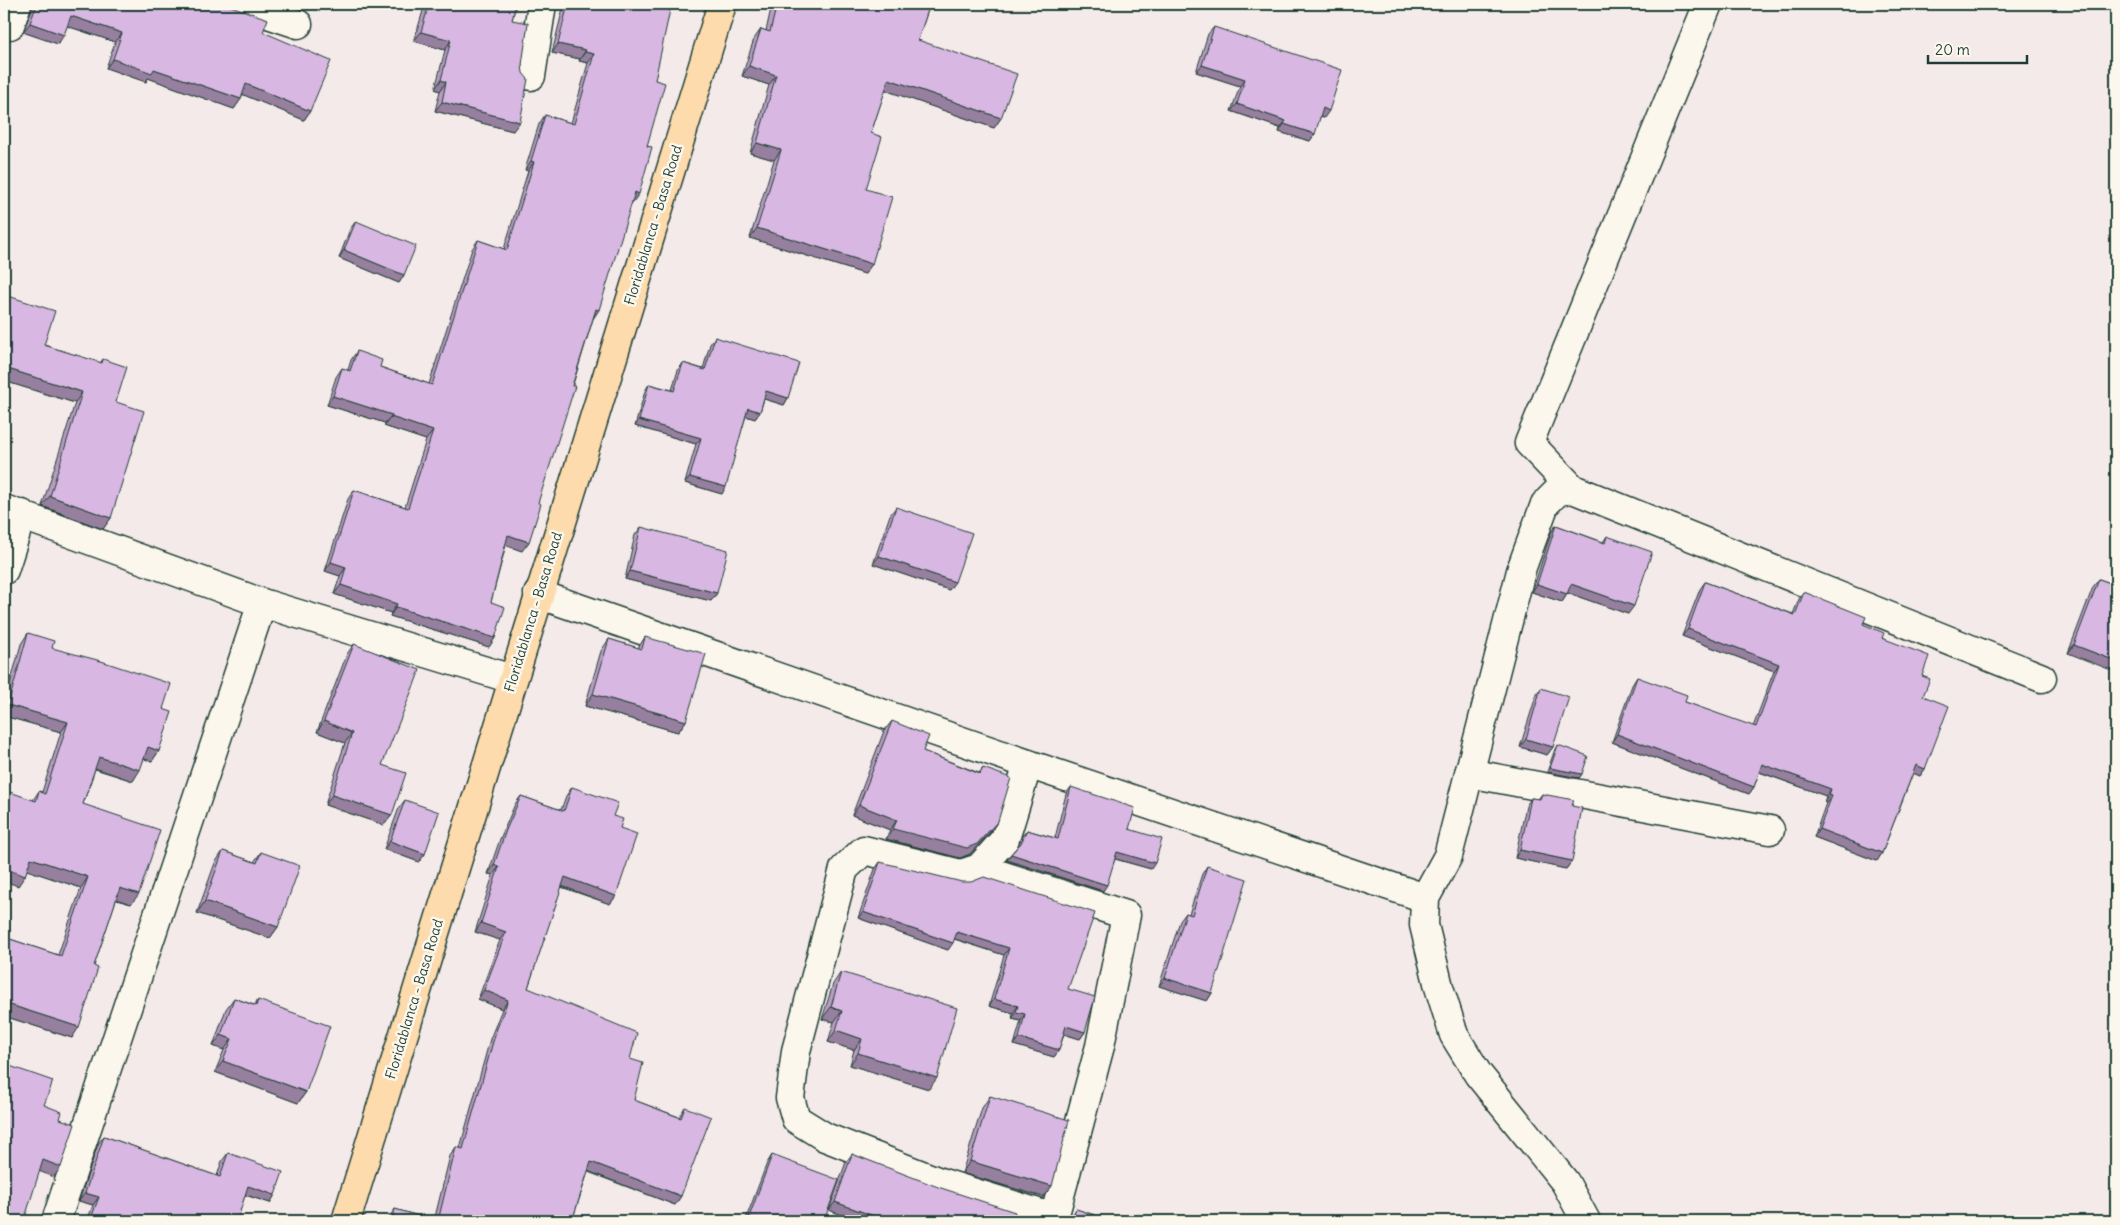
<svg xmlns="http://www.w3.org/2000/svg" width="2120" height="1225" font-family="Delius,sans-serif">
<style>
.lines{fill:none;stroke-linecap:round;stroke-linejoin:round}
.minor-casing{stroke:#1f3d34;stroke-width:31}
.major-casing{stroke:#1f3d34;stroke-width:31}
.minor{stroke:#fbf7ec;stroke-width:28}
.major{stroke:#fddbac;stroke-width:28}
.wall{fill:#ba9dc3;stroke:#1f3d34}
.shaded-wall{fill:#97809f;stroke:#1f3d34}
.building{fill:#d8b7e3;stroke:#1f3d34}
.labels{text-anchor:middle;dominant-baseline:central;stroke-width:5;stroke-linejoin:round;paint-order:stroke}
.street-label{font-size:14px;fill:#1f3d34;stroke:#fbf7ec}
</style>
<rect width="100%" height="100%" fill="#f4eaea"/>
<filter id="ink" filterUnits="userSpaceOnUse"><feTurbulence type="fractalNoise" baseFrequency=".02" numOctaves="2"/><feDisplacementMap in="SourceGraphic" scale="10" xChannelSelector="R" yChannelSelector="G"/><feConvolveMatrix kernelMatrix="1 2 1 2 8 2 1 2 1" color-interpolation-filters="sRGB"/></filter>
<g filter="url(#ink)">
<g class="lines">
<defs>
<g id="minor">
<path d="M238,4L298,24"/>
<path d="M4,23L10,25L17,4"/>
<path d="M531,76L542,4"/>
<path d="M1573,489L1529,443L1708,4"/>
<path d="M4,509L262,603L512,679"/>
<path d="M4,570L22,514"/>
<path d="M538,594L1028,764L1425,898"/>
<path d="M1469,773L1770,830"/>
<path d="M979,868L1126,915L1100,1046L1054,1218L937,1181L825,1137L796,1119L790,1098L796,1051L844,869L864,850L961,874L979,868L1005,839L1028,764"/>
<path d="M56,1221L262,603"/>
<path d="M1586,1221L1565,1182L1478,1074L1454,1035L1439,987L1424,925L1425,898L1448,856L1522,567L1545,504L1558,491L1573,489L2042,678"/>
</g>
<path id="major" d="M346,1221L722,4"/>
</defs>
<!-- minor casing -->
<use href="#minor" class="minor-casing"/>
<!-- major casing -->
<use href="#major" class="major-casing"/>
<!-- minor -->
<use href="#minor" class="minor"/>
<!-- major -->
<use href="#major" class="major"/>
</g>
<!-- wall -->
<g class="wall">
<path d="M32,4H225L263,32L310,111L304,120L242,94L241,99L234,109L148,78L146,82L106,68L115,42L67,26L58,44L23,32L32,9Z"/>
<path d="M425,4H516L512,20L522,65L513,131L435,111L440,91L435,89L445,50L414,41Z"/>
<path d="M564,4H605L614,6L615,4H640L655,80L647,146L633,202H632L593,319L522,551L506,545L491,602L495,638L489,647L390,616L391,613L334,594L340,576L325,571L348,499L354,490L405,507L426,440L384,426L385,423L327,405L336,377L342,368L348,370L351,360L357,351L380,367L429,384L472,249L478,240L504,249L528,171L525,170L539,124L545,115L571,123L588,63L579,61L580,59L552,53Z"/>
<path d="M772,4H930L918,40L1001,118L994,128L885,90L871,133L866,189L872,264L865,274L750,238L774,160L750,153L769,85L742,76L754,39L761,29L766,31Z"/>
<path d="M1214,27L1324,118L1320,117L1310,141L1279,132L1280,128L1231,111L1240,86L1196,72L1208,34Z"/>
<path d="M356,221L404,275L399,283L339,258L350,229Z"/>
<path d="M5,295L44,345L100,363L103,359L116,402L111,518L103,529L42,506L75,403L4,381V296Z"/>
<path d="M715,337L788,398L784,405L764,399L760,412L755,419L746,416L722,494L685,483L696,444L635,426L645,391L649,384L672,390L678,370L683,363L703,369L710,344Z"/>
<path d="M896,507L949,590L873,564L890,515Z"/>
<path d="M1556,525L1603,542L1607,536L1628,614L1568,593L1562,602L1532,592L1551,533Z"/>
<path d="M641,527L717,593L711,601L625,579L635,535Z"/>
<path d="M2099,579L2116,585L2068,653L2093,587Z"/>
<path d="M1705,582L1793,614L1799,599L1804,592L1863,624L1882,638L1922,676L1923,696L1925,769L1920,776L1913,773L1882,853L1877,861L1814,837L1826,803L1824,802L1826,796L1759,772L1754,787L1749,794L1612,742L1632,685L1637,677L1685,702L1753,727L1774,671L1682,636L1700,589Z"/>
<path d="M28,633L52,648L163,709L159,751L152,761L144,759L133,781L95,769L83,804L131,904L116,900L94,966L72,1038L4,1016V937L58,955L81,888L27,870L18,886L33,800L39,791L42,792L61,732L4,716V706L21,644Z"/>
<path d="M645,637L686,721L678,732L585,706L601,651L609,639L638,648Z"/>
<path d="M354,644L382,765L392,815L384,825L325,805L345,743L317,732L347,654Z"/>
<path d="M1541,688L1553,747L1547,755L1520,747L1536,696Z"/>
<path d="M892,721L923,751L979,773L983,768L998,821L991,831L970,854L960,858L886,839L890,830L852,815L884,731Z"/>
<path d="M1558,745L1582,774L1579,778L1547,772L1555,749Z"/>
<path d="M572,787L613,816L620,828L616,896L610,904L561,887L528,988L630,1059L634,1100L679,1117L685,1107L681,1196L675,1205L588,1172L572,1221H388L389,1217L395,1209L434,1221L450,1156L456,1147L460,1148L490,1039L502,1009L478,999L500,940L475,932L493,875L488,874L500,839L515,804L521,796L561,810L566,796Z"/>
<path d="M1071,787L1129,829L1151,869L1115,859L1103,891L1007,860L1018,846L1022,836L1027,830L1055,838L1066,794Z"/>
<path d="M1542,794L1572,806V861L1566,869L1515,858L1526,806L1531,798L1538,799Z"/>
<path d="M405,800L425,854L419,862L384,849L399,808Z"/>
<path d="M223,851L254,862L261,852L278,927L270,938L197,913L215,863Z"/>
<path d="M880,862L1068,989L1085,1032L1080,1039L1064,1034L1059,1050L1054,1057L1014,1045L1021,1021L1012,1019L1013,1013L989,1006L1004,955L954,939L948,950L858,918L875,869Z"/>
<path d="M1207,866L1212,993L1207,1001L1159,986L1180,921L1186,913L1189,914L1202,874Z"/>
<path d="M841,972L929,1089L850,1065L854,1050L828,1042L834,1022L822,1019L833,984Z"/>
<path d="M234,998L254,1005L258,1000L306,1092L298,1103L215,1072L224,1050L213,1046L226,1009Z"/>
<path d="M990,1096L1052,1186L1043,1197L962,1173L982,1108Z"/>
<path d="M104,1136L217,1176L222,1161L228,1153L275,1195L270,1203L245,1195L237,1221H87L93,1205L79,1201L98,1144Z"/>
<path d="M852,1154L1012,1221H858L829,1210L846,1162Z"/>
<path d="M772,1155L824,1221H745L767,1163Z"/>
<path d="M1076,1209L1113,1221H1069Z"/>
</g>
<!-- shaded-wall -->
<g class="shaded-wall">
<path d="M71,16L122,33L115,42L64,25Z"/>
<path d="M30,23L64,35L58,44L23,32Z"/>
<path d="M421,32L451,40L445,50L414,41Z"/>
<path d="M558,44L586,50L580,59L552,53Z"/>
<path d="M585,52L594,54L588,63L579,61Z"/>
<path d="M113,59L154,69L241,99L234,109L148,78L146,82L106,68Z"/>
<path d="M1202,65L1245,79L1240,86L1196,72Z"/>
<path d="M749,66L776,75L769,85L742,76Z"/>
<path d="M889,79L1001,118L994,128L882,89Z"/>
<path d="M441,80L446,82L440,91L435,89Z"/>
<path d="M246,84L310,111L304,120L239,93Z"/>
<path d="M442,102L520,122L513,131L435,111Z"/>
<path d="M1237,104L1286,121L1280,128L1231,111Z"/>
<path d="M1323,108L1329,111L1324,118L1317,116Z"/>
<path d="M1284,124L1315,134L1310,141L1279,132Z"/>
<path d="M757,143L781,150L774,160L750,153Z"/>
<path d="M531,161L534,162L528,171L525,170Z"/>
<path d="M635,192L639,194L633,202L629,201Z"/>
<path d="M757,228L872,264L865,274L750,238Z"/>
<path d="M344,250L404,275L399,283L339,258Z"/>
<path d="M596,309L599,310L593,319Z"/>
<path d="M5,368L82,392L75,403L4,381V369Z"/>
<path d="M766,391L788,398L784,405L761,398Z"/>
<path d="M333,396L392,415L385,423L327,405Z"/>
<path d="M748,408L760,412L755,419L743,415Z"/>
<path d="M391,417L433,431L426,440L384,426Z"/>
<path d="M639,420L701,438L696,444L635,426Z"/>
<path d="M690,477L726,487L722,494L685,483Z"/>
<path d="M50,496L111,518L103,529L42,506Z"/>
<path d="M508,535L529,542L522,551L502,544Z"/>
<path d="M879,556L955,582L949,590L873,564Z"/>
<path d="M331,562L346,567L340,576L325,571Z"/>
<path d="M630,571L717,593L711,601L625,579Z"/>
<path d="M1537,584L1567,594L1562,602L1532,592Z"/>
<path d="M1571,584L1634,606L1628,614L1565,592Z"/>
<path d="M341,585L397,604L391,613L334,594Z"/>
<path d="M396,607L495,638L489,647L390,616Z"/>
<path d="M1688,629L1779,664L1774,671L1682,636Z"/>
<path d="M2074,645L2116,661V672L2068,653Z"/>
<path d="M593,694L686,721L678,732L585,706Z"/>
<path d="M8,705L68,722L61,732L4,716V712Z"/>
<path d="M324,721L352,733L345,743L317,732Z"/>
<path d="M1617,734L1754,787L1749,794L1612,742Z"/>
<path d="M1526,739L1553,747L1547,755L1520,747Z"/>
<path d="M148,747L159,751L152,761L140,758Z"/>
<path d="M99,757L140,770L133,781L92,767Z"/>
<path d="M1762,764L1831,789L1826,796L1757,771Z"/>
<path d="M1916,765L1925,769L1920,776L1911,772Z"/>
<path d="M1550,768L1582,774L1579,778L1547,772Z"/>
<path d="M332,795L392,815L384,825L325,805Z"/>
<path d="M1829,795L1832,796L1826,803L1824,802Z"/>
<path d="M859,805L897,820L890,830L852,815Z"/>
<path d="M998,821L991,831L970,854L960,858L886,839L893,829Z"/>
<path d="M1819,829L1882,853L1877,861L1814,837Z"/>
<path d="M390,841L425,854L419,862L384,849Z"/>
<path d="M1520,850L1572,861L1566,869L1515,858Z"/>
<path d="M1117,852L1155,863L1151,869L1112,858Z"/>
<path d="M1011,854L1107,885L1103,891L1007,860Z"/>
<path d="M31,858L88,877L81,888L24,869Z"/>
<path d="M494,865L499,867L493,875L488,874Z"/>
<path d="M4,868L25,876L18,886L4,881Z"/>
<path d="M565,877L616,896L610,904L559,885Z"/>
<path d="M120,888L139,894L131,904L113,898Z"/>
<path d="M205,901L278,927L270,938L197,913Z"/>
<path d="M863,912L953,943L948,950L858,918Z"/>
<path d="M481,923L506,932L500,940L475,932Z"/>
<path d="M957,932L1009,948L1004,955L952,938Z"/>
<path d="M1165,978L1212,993L1207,1001L1159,986Z"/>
<path d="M484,990L508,1000L502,1009L478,999Z"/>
<path d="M994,999L1018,1006L1013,1013L989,1006Z"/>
<path d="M4,1003L79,1027L72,1038L4,1016Z"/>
<path d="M831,1007L842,1011L834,1022L822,1019Z"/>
<path d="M1016,1012L1025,1014L1021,1021L1012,1019Z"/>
<path d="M1066,1026L1085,1032L1080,1039L1061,1033Z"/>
<path d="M836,1030L862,1039L854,1050L828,1042Z"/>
<path d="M221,1035L232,1039L224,1050L213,1046Z"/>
<path d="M1019,1038L1059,1050L1054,1057L1014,1045Z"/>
<path d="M858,1053L937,1078L929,1089L850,1065Z"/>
<path d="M223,1061L306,1092L298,1103L215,1072Z"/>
<path d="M43,1160L61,1167L54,1177L36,1170Z"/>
<path d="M970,1161L1052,1186L1043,1197L962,1173Z"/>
<path d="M591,1162L681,1196L675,1205L585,1170Z"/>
<path d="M248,1186L275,1195L270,1203L243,1194Z"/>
<path d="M85,1193L99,1197L93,1205L79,1201Z"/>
<path d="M835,1202L888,1221H858L829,1210Z"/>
<path d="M749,1217L760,1221H746Z"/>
</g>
<!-- building -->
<g class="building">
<path d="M37,4H225L268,19L263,32L331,61L310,111L246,84L241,99L154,69L152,73L113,59L122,33L71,16L64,35L30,23Z"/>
<path d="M429,4H516L512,20L528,23L522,65L523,73L528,79L520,122L442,102L446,82L441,80L451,40L421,32Z"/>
<path d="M568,4H605L617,6L618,4H640L670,10L655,80L665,83L647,146L652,147L639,194L635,192L599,310L596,309L572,386H575L538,503L541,504L529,542L508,535L491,602L505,607L495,638L396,607L397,604L341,585L346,567L331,562L354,490L408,508L433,431L391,417L392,415L333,396L342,368L350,371L357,351L382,360L380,367L432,385L478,240L507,250L534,162L531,161L545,115L574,124L594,54L585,52L586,50L558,44Z"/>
<path d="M777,4H930L918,40L1017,74L1001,118L889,79L871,133L882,137L866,189L892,197L872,264L757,228L781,150L757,143L776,75L749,66L761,29L770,32Z"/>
<path d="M1214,27L1342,70L1329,111L1323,108L1315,134L1284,124L1286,121L1237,104L1245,79L1202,65Z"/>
<path d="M356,221L416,246L404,275L344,250Z"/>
<path d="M5,295L55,311L44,345L102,363L103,359L127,367L116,402L144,411L111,518L50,496L82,392L5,368L4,371V298Z"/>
<path d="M715,337L799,363L788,398L766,391L760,412L748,408L726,487L690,477L701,438L639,420L649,384L674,391L683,363L705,370Z"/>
<path d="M896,507L972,533L955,582L879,556Z"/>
<path d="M1556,525L1605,543L1607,536L1652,552L1634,606L1571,584L1567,594L1537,584Z"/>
<path d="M641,527L728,550L717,593L630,571Z"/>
<path d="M2099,579L2116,585V661L2074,645Z"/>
<path d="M1705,582L1795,615L1804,592L1866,617L1863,624L1884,633L1882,638L1929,656L1922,676L1930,679L1923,696L1949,706L1925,769L1916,765L1882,853L1819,829L1832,796L1829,795L1831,789L1762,764L1754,787L1617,734L1637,677L1687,695L1685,702L1756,727L1779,664L1688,629Z"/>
<path d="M28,633L54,641L52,648L101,661L171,684L163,709L172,712L159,751L148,747L140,770L99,757L83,804L160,830L139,894L120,888L94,966L98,968L79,1027L4,1003V937L61,956L88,877L31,858L25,876L4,868V790L36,801L39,791L45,794L68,722L8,705Z"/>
<path d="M645,637L706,654L686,721L593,694L609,639L642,649Z"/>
<path d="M354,644L420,670L382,765L406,773L392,815L332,795L352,733L324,721Z"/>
<path d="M1541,688L1569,697L1553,747L1526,739Z"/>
<path d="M892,721L929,736L923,751L980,774L983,768L1011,778L998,821L977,844L967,848L893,829L897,820L859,805Z"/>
<path d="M1558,745L1588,756L1582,774L1550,768Z"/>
<path d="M572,787L618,803L613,816L623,819L620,828L637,834L616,896L565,877L528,988L637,1033L630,1059L643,1063L634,1100L681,1118L685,1107L711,1117L681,1196L591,1162L572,1221H438L456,1147L463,1149L496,1031L508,1000L484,990L506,932L481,923L499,867L494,865L506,830L521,796L564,811Z"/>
<path d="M1071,787L1135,808L1129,829L1162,839L1155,863L1117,852L1107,885L1011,854L1021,843L1027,830L1058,839Z"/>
<path d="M1542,794L1574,800L1572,806L1582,808L1572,861L1520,850L1531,798L1540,799Z"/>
<path d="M405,800L439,812L425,854L390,841Z"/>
<path d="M223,851L257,863L261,852L300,866L278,927L205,901Z"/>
<path d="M880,862L962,882H971L984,877L1095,913L1068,989L1095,997L1085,1032L1066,1026L1059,1050L1019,1038L1025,1014L1016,1012L1018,1006L994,999L1009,948L957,932L953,943L863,912Z"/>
<path d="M1207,866L1247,879L1212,993L1165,978L1186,913L1192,915Z"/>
<path d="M841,972L957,1008L937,1078L858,1053L862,1039L836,1030L842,1011L831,1007Z"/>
<path d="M234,998L256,1006L258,1000L330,1026L306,1092L223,1061L232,1039L221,1035Z"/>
<path d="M4,1064L53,1081L44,1105L62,1112L60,1119L75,1124L61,1167L43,1160L24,1221H4Z"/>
<path d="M990,1096L1069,1120L1052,1186L970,1161Z"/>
<path d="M104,1136L220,1177L228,1153L283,1172L275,1195L248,1186L237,1221H90L99,1197L85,1193Z"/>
<path d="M852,1154L938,1187L1015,1212L1012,1221H888L835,1202Z"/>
<path d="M772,1155L839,1180L824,1221H760L749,1217Z"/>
<path d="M395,1209L436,1221H392Z"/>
<path d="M1076,1209L1113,1221H1069L1071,1220Z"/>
</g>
</g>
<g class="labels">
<!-- street labels -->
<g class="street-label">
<text transform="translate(653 225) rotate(-73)">Floridablanca - Basa Road</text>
<text transform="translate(533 612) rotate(-73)">Floridablanca - Basa Road</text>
<text transform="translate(414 999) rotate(-73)">Floridablanca - Basa Road</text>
</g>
</g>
<!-- margin -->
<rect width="2120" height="1225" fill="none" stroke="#fbf7ec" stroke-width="20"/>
<rect x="10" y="10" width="2100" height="1205" fill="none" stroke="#1f3d34" stroke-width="2" filter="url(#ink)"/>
<!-- scale -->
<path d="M1928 55v8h99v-8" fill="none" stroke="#1f3d34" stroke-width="2.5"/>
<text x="1935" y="55" font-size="15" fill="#1f3d34" stroke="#fbf7ec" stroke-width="4" paint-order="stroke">20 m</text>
</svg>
